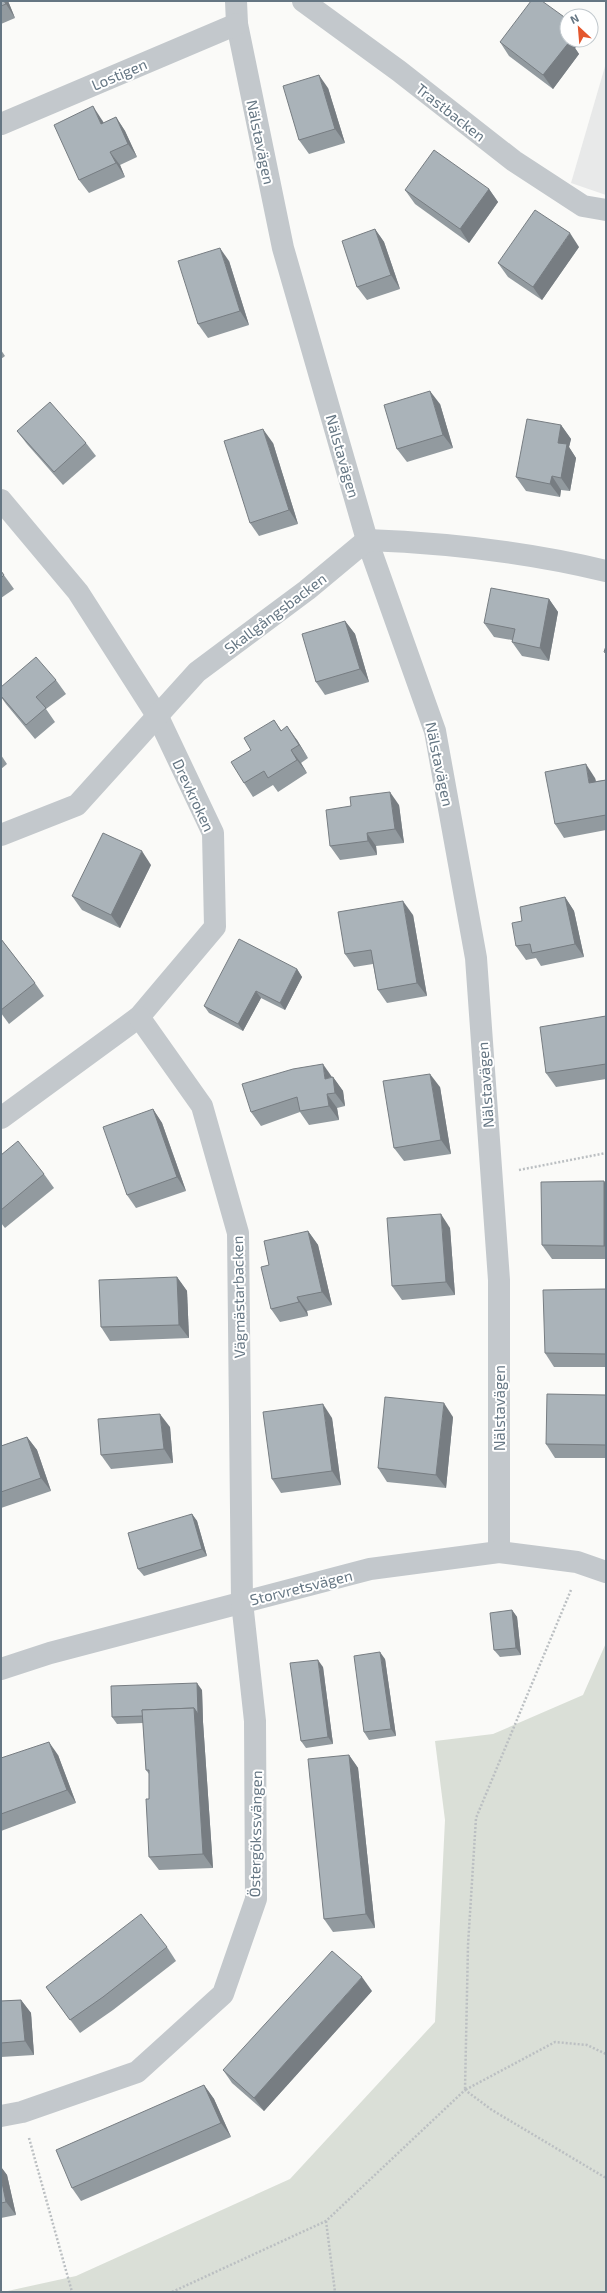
<svg xmlns="http://www.w3.org/2000/svg" width="607" height="2293" font-family="'Exo 2',sans-serif">
<style>
.built{fill:#e8e9e9}
.green{fill:#dadfd7}
.lines{fill:none;stroke-linecap:round;stroke-linejoin:round}
.path{stroke:#bbbfc2;stroke-width:2.5;stroke-dasharray:2 2;stroke-linecap:butt}
.street{stroke:#c3c8cc;stroke-width:22}
.wall{fill:#929a9f}
.shaded-wall{fill:#777d82}
.building{fill:#aab3b9;stroke:#777d82}
.labels{text-anchor:middle;dominant-baseline:central;stroke-width:4;stroke-linejoin:round;paint-order:stroke}
.street-label{font-size:15px;fill:#657683;stroke:#fff}
</style>
<rect width="100%" height="100%" fill="#fafaf8"/>
<!-- built -->
<path class="built" d="M606,63V195L571,183Z"/>
<!-- green -->
<path class="green" d="M606,1643V2292H3L76,2276L290,2179L435,2022L445,1820L435,1741L493,1734L583,1695Z"/>
<g class="lines">
<!-- path -->
<g class="path">
<path d="M519,1170L606,1153"/>
<path d="M571,1590L476,1818L468,1945L465,2090L555,2042L587,2045L606,2054"/>
<path d="M29,2138L72,2292"/>
<path d="M326,2221L335,2292"/>
<path d="M172,2292L326,2221L465,2090L492,2110L606,2178"/>
</g>
<!-- street -->
<g class="street">
<path d="M236,1L237,24L283,248L367,540L435,731L476,958L499,1280V1552"/>
<path d="M303,1L399,71L514,161L583,206L606,210"/>
<path d="M1,124L237,24"/>
<path d="M1,500L78,592L158,717L213,833L215,927L139,1017L1,1118"/>
<path d="M1,835L77,805L197,672L307,590L367,540C447,543 528,552 606,571"/>
<path d="M1,1669L50,1653L370,1569L499,1552L577,1562L606,1572"/>
<path d="M1,2116L22,2112L137,2072L223,1994L256,1899L255,1721L242,1602L238,1233L202,1106L139,1017"/>
</g>
</g>
<!-- wall -->
<g class="wall">
<path d="M1,1H8L15,18L1,24Z"/>
<path d="M567,40H581L575,48L579,54L553,89L509,56L500,42Z"/>
<path d="M328,88L345,143L309,154L299,140Z"/>
<path d="M116,117L125,131L137,157L120,165L125,177L89,193L79,180L102,120L104,123Z"/>
<path d="M489,189L498,202L469,243L415,204L405,190Z"/>
<path d="M375,229L384,242L400,289L367,300L357,287Z"/>
<path d="M579,247L542,300L508,277L498,263Z"/>
<path d="M229,261L249,325L208,338L198,324Z"/>
<path d="M1,350L5,356L1,359Z"/>
<path d="M440,404L453,448L407,462L397,449Z"/>
<path d="M561,425L571,439L569,447L576,458L570,491L561,490L560,497L526,491L516,477Z"/>
<path d="M17,431L86,443L96,456L63,485L27,444Z"/>
<path d="M273,443L298,524L259,536L250,523Z"/>
<path d="M1,571L14,589L1,598Z"/>
<path d="M549,599L558,612L549,661L522,656L512,642V640L494,637L484,623Z"/>
<path d="M345,621L355,634L369,682L325,695L316,682Z"/>
<path d="M56,680L66,694L46,709L55,722L35,739L6,704L1,697V687Z"/>
<path d="M274,720L281,730L297,740L308,758L301,763L307,773L278,792L273,785L253,797L244,783L251,750Z"/>
<path d="M1,755L7,764L1,769Z"/>
<path d="M595,778L596,781L606,780V830L564,838L555,824Z"/>
<path d="M399,805L404,843L376,846L377,855L340,860L330,846Z"/>
<path d="M151,865L120,928L82,910L72,896Z"/>
<path d="M565,897L574,911L584,957L541,966L536,958L526,960L516,946L522,921Z"/>
<path d="M413,915L427,996L387,1003L378,990L373,964L354,967L345,954Z"/>
<path d="M1,939L35,983L44,996L9,1024L1,1013Z"/>
<path d="M297,969L302,977L285,1010L261,998L243,1031L209,1013L204,1006Z"/>
<path d="M606,1016V1079L556,1087L546,1073Z"/>
<path d="M333,1077L343,1091L345,1106L337,1108L339,1120L309,1125L300,1112L261,1126L251,1112Z"/>
<path d="M440,1087L451,1154L404,1161L394,1148Z"/>
<path d="M153,1109L162,1123L186,1191L136,1208L127,1195Z"/>
<path d="M1,1155L44,1174L54,1188L5,1228L1,1223Z"/>
<path d="M606,1184V1259H552L542,1245Z"/>
<path d="M450,1228L455,1295L402,1300L392,1286Z"/>
<path d="M308,1231L318,1245L332,1305L307,1311L308,1316L280,1322L271,1309L269,1265Z"/>
<path d="M177,1277L187,1291L189,1338L110,1341L101,1327Z"/>
<path d="M606,1289V1367H554L545,1353Z"/>
<path d="M606,1395V1458H555L546,1444Z"/>
<path d="M453,1417L446,1488L387,1482L378,1468Z"/>
<path d="M332,1418L341,1485L281,1493L272,1479Z"/>
<path d="M170,1427L173,1463L111,1469L101,1455Z"/>
<path d="M27,1437L37,1450L51,1491L1,1508V1446Z"/>
<path d="M192,1514L197,1521L207,1556L144,1576L138,1569Z"/>
<path d="M512,1610L517,1617L521,1655L500,1657L494,1650Z"/>
<path d="M385,1659L396,1736L369,1740L364,1732Z"/>
<path d="M323,1667L333,1744L306,1748L301,1741Z"/>
<path d="M202,1690L203,1722L213,1868L159,1870L149,1857V1774L146,1770L143,1723L117,1724L112,1717Z"/>
<path d="M58,1755L76,1803L1,1831V1758Z"/>
<path d="M349,1755L358,1768L375,1928L333,1932L324,1919Z"/>
<path d="M167,1947L176,1961L113,2010L80,2033L46,1987Z"/>
<path d="M372,1991L264,2111L232,2083L223,2070Z"/>
<path d="M21,2000L31,2013L34,2055L1,2057V2001Z"/>
<path d="M204,2085L214,2099L231,2137L81,2201L72,2188Z"/>
<path d="M1,2167L7,2175L16,2215L1,2218Z"/>
</g>
<!-- shaded-wall -->
<g class="shaded-wall">
<path d="M4,1H8L15,18L6,4Z"/>
<path d="M567,32V40H581L575,48L579,54L553,89L543,75L564,36Z"/>
<path d="M319,75L328,88L345,143L335,129Z"/>
<path d="M93,106L102,120L111,138L101,124Z"/>
<path d="M116,117L125,131L137,157L128,144Z"/>
<path d="M110,152L120,165L125,177L116,163Z"/>
<path d="M489,189L498,202L469,243L460,229Z"/>
<path d="M375,229L384,242L400,289L391,275Z"/>
<path d="M570,233L579,247L542,300L533,287Z"/>
<path d="M220,248L229,261L249,325L240,311Z"/>
<path d="M430,391L440,404L453,448L443,435Z"/>
<path d="M561,425L571,439L569,447L576,458L570,491L561,478L558,443Z"/>
<path d="M263,429L273,443L298,524L289,510Z"/>
<path d="M552,476L561,490L560,497L550,484Z"/>
<path d="M549,599L558,612L549,661L540,648Z"/>
<path d="M345,621L355,634L369,682L360,669Z"/>
<path d="M287,726L297,740L308,758L299,745Z"/>
<path d="M291,750L301,763L307,773L297,760Z"/>
<path d="M586,764L595,778L598,796L589,783Z"/>
<path d="M390,792L399,805L404,843L395,829Z"/>
<path d="M367,833L376,846L377,855L368,841Z"/>
<path d="M142,851L151,865L120,928L111,915Z"/>
<path d="M565,897L574,911L584,957L575,944Z"/>
<path d="M403,901L413,915L427,996L417,983Z"/>
<path d="M297,969L302,977L285,1010L280,1003Z"/>
<path d="M256,991L261,998L243,1031L238,1024Z"/>
<path d="M323,1064L332,1077L325,1079Z"/>
<path d="M430,1074L440,1087L451,1154L441,1140Z"/>
<path d="M333,1077L343,1091L345,1106L335,1093Z"/>
<path d="M327,1094L337,1108L339,1120L329,1106Z"/>
<path d="M153,1109L162,1123L186,1191L177,1177Z"/>
<path d="M604,1181L606,1184V1248L604,1246Z"/>
<path d="M441,1214L450,1228L455,1295L446,1282Z"/>
<path d="M308,1231L318,1245L332,1305L322,1292Z"/>
<path d="M177,1277L187,1291L189,1338L179,1325Z"/>
<path d="M297,1297L307,1311L308,1316L299,1302Z"/>
<path d="M444,1403L453,1417L446,1488L436,1475Z"/>
<path d="M323,1404L332,1418L341,1485L332,1471Z"/>
<path d="M160,1414L170,1427L173,1463L164,1449Z"/>
<path d="M27,1437L37,1450L51,1491L41,1478Z"/>
<path d="M192,1514L197,1521L207,1556L202,1549Z"/>
<path d="M512,1610L517,1617L521,1655L516,1648Z"/>
<path d="M380,1652L385,1659L396,1736L391,1729Z"/>
<path d="M318,1660L323,1667L333,1744L328,1737Z"/>
<path d="M197,1683L202,1690L203,1722L213,1868L203,1854L194,1708Z"/>
<path d="M49,1742L58,1755L76,1803L67,1790Z"/>
<path d="M349,1755L358,1768L375,1928L366,1914Z"/>
<path d="M362,1977L372,1991L264,2111L254,2098Z"/>
<path d="M21,2000L31,2013L34,2055L25,2041Z"/>
<path d="M204,2085L214,2099L231,2137L221,2123Z"/>
<path d="M1,2167L7,2175L16,2215L6,2202L1,2178Z"/>
</g>
<!-- building -->
<g class="building">
<path d="M1,1H4L6,4L1,6Z"/>
<path d="M531,1H542L567,19V32L564,36L567,39V40L570,41L543,75L500,42Z"/>
<path d="M319,75L335,129L299,140L283,86Z"/>
<path d="M93,106L101,124L116,117L128,144L110,152L116,163L79,180L54,125Z"/>
<path d="M434,150L489,189L460,229L405,190Z"/>
<path d="M535,210L570,233L533,287L498,263Z"/>
<path d="M375,229L391,275L357,287L342,241Z"/>
<path d="M220,248L240,311L198,324L178,261Z"/>
<path d="M430,391L443,435L397,449L384,405Z"/>
<path d="M50,402L86,443L54,472L17,431Z"/>
<path d="M527,419L561,425L558,443L567,444L561,478L552,476L550,484L516,477Z"/>
<path d="M263,429L289,510L250,523L224,441Z"/>
<path d="M1,571L4,575L1,578Z"/>
<path d="M491,588L549,599L540,648L512,642L515,629L484,623Z"/>
<path d="M345,621L360,669L316,682L302,634Z"/>
<path d="M606,646V653L604,652Z"/>
<path d="M36,657L56,680L36,697L46,708L26,725L1,696V687Z"/>
<path d="M274,720L281,731L287,726L299,745L291,750L297,760L268,778L264,771L244,783L231,762L251,750L244,738Z"/>
<path d="M586,764L589,783L606,780V815L555,824L545,772Z"/>
<path d="M390,792L395,829L367,833L368,841L330,846L326,810L351,806L350,797Z"/>
<path d="M103,833L142,851L111,915L72,896Z"/>
<path d="M565,897L575,944L532,953L530,944L516,946L512,923L522,921L520,907Z"/>
<path d="M403,901L417,983L378,990L371,950L345,954L338,912Z"/>
<path d="M1,939L35,983L1,1010Z"/>
<path d="M239,939L297,969L280,1003L256,991L238,1024L204,1006Z"/>
<path d="M606,1016V1064L546,1073L540,1027Z"/>
<path d="M323,1064L325,1079L333,1077L335,1093L327,1094L329,1106L300,1111L297,1097L251,1112L242,1084L293,1069Z"/>
<path d="M430,1074L441,1140L394,1148L383,1081Z"/>
<path d="M153,1109L177,1177L127,1195L103,1127Z"/>
<path d="M18,1141L44,1174L1,1210V1155Z"/>
<path d="M604,1181V1246L542,1245L541,1182Z"/>
<path d="M441,1214L446,1282L392,1286L387,1218Z"/>
<path d="M308,1231L322,1292L297,1297L299,1302L271,1309L261,1267L269,1265L264,1241Z"/>
<path d="M177,1277L179,1325L101,1327L99,1280Z"/>
<path d="M606,1289V1354L545,1353L543,1290Z"/>
<path d="M547,1394L606,1395V1445L546,1444Z"/>
<path d="M385,1397L444,1403L436,1475L378,1468Z"/>
<path d="M323,1404L332,1471L272,1479L263,1412Z"/>
<path d="M160,1414L164,1449L101,1455L98,1419Z"/>
<path d="M27,1437L41,1478L1,1492V1446Z"/>
<path d="M192,1514L202,1549L138,1569L128,1533Z"/>
<path d="M512,1610L516,1648L494,1650L490,1613Z"/>
<path d="M380,1652L391,1729L364,1732L354,1656Z"/>
<path d="M318,1660L328,1737L301,1741L290,1663Z"/>
<path d="M197,1683L198,1714L194,1708L142,1710L143,1716L112,1717L111,1686Z"/>
<path d="M194,1708L203,1854L149,1857L146,1799H149V1770H146L142,1710Z"/>
<path d="M49,1742L67,1790L1,1814V1758Z"/>
<path d="M349,1755L366,1914L324,1919L308,1759Z"/>
<path d="M141,1914L167,1947L103,1997L70,2020L46,1987Z"/>
<path d="M332,1951L362,1977L254,2098L223,2070Z"/>
<path d="M21,2000L25,2041L1,2043V2001Z"/>
<path d="M204,2085L221,2123L72,2188L56,2150Z"/>
<path d="M1,2178L6,2202L1,2203Z"/>
</g>
<g class="labels">
<!-- street labels -->
<g class="street-label">
<text transform="translate(119 74) rotate(-23)">Lostigen</text>
<text transform="translate(451 112) rotate(38)">Trastbacken</text>
<text transform="translate(261 142) rotate(78)">Nälstavägen</text>
<text transform="translate(343 456) rotate(74)">Nälstavägen</text>
<text transform="translate(275 613) rotate(-37)">Skallgångsbacken</text>
<text transform="translate(440 764) rotate(78)">Nälstavägen</text>
<text transform="translate(194 795) rotate(65)">Drevkroken</text>
<text transform="translate(485 1085) rotate(-94)">Nälstavägen</text>
<text transform="translate(238 1297) rotate(-91)">Vägmästarbacken</text>
<text transform="translate(499 1408) rotate(-90)">Nälstavägen</text>
<text transform="translate(301 1587) rotate(-14)">Storvretsvägen</text>
<text transform="translate(255 1834) rotate(-89)">Östergökssvängen</text>
</g>
</g>
<!-- border -->
<rect width="607" height="2293" fill="none" stroke="#657683" stroke-width="4"/>
<!-- north arrow -->
<g transform="translate(579 28) rotate(334)"><circle r="19" fill="#ffffff" stroke="#c1c8cd"/>
<path d="M0-3L7 15L0 10L-7 15Z" fill="#e4572e"/>
<text y="-6" font-size="11" font-weight="bold" text-anchor="middle" fill="#657683">N</text>
</g>
</svg>
